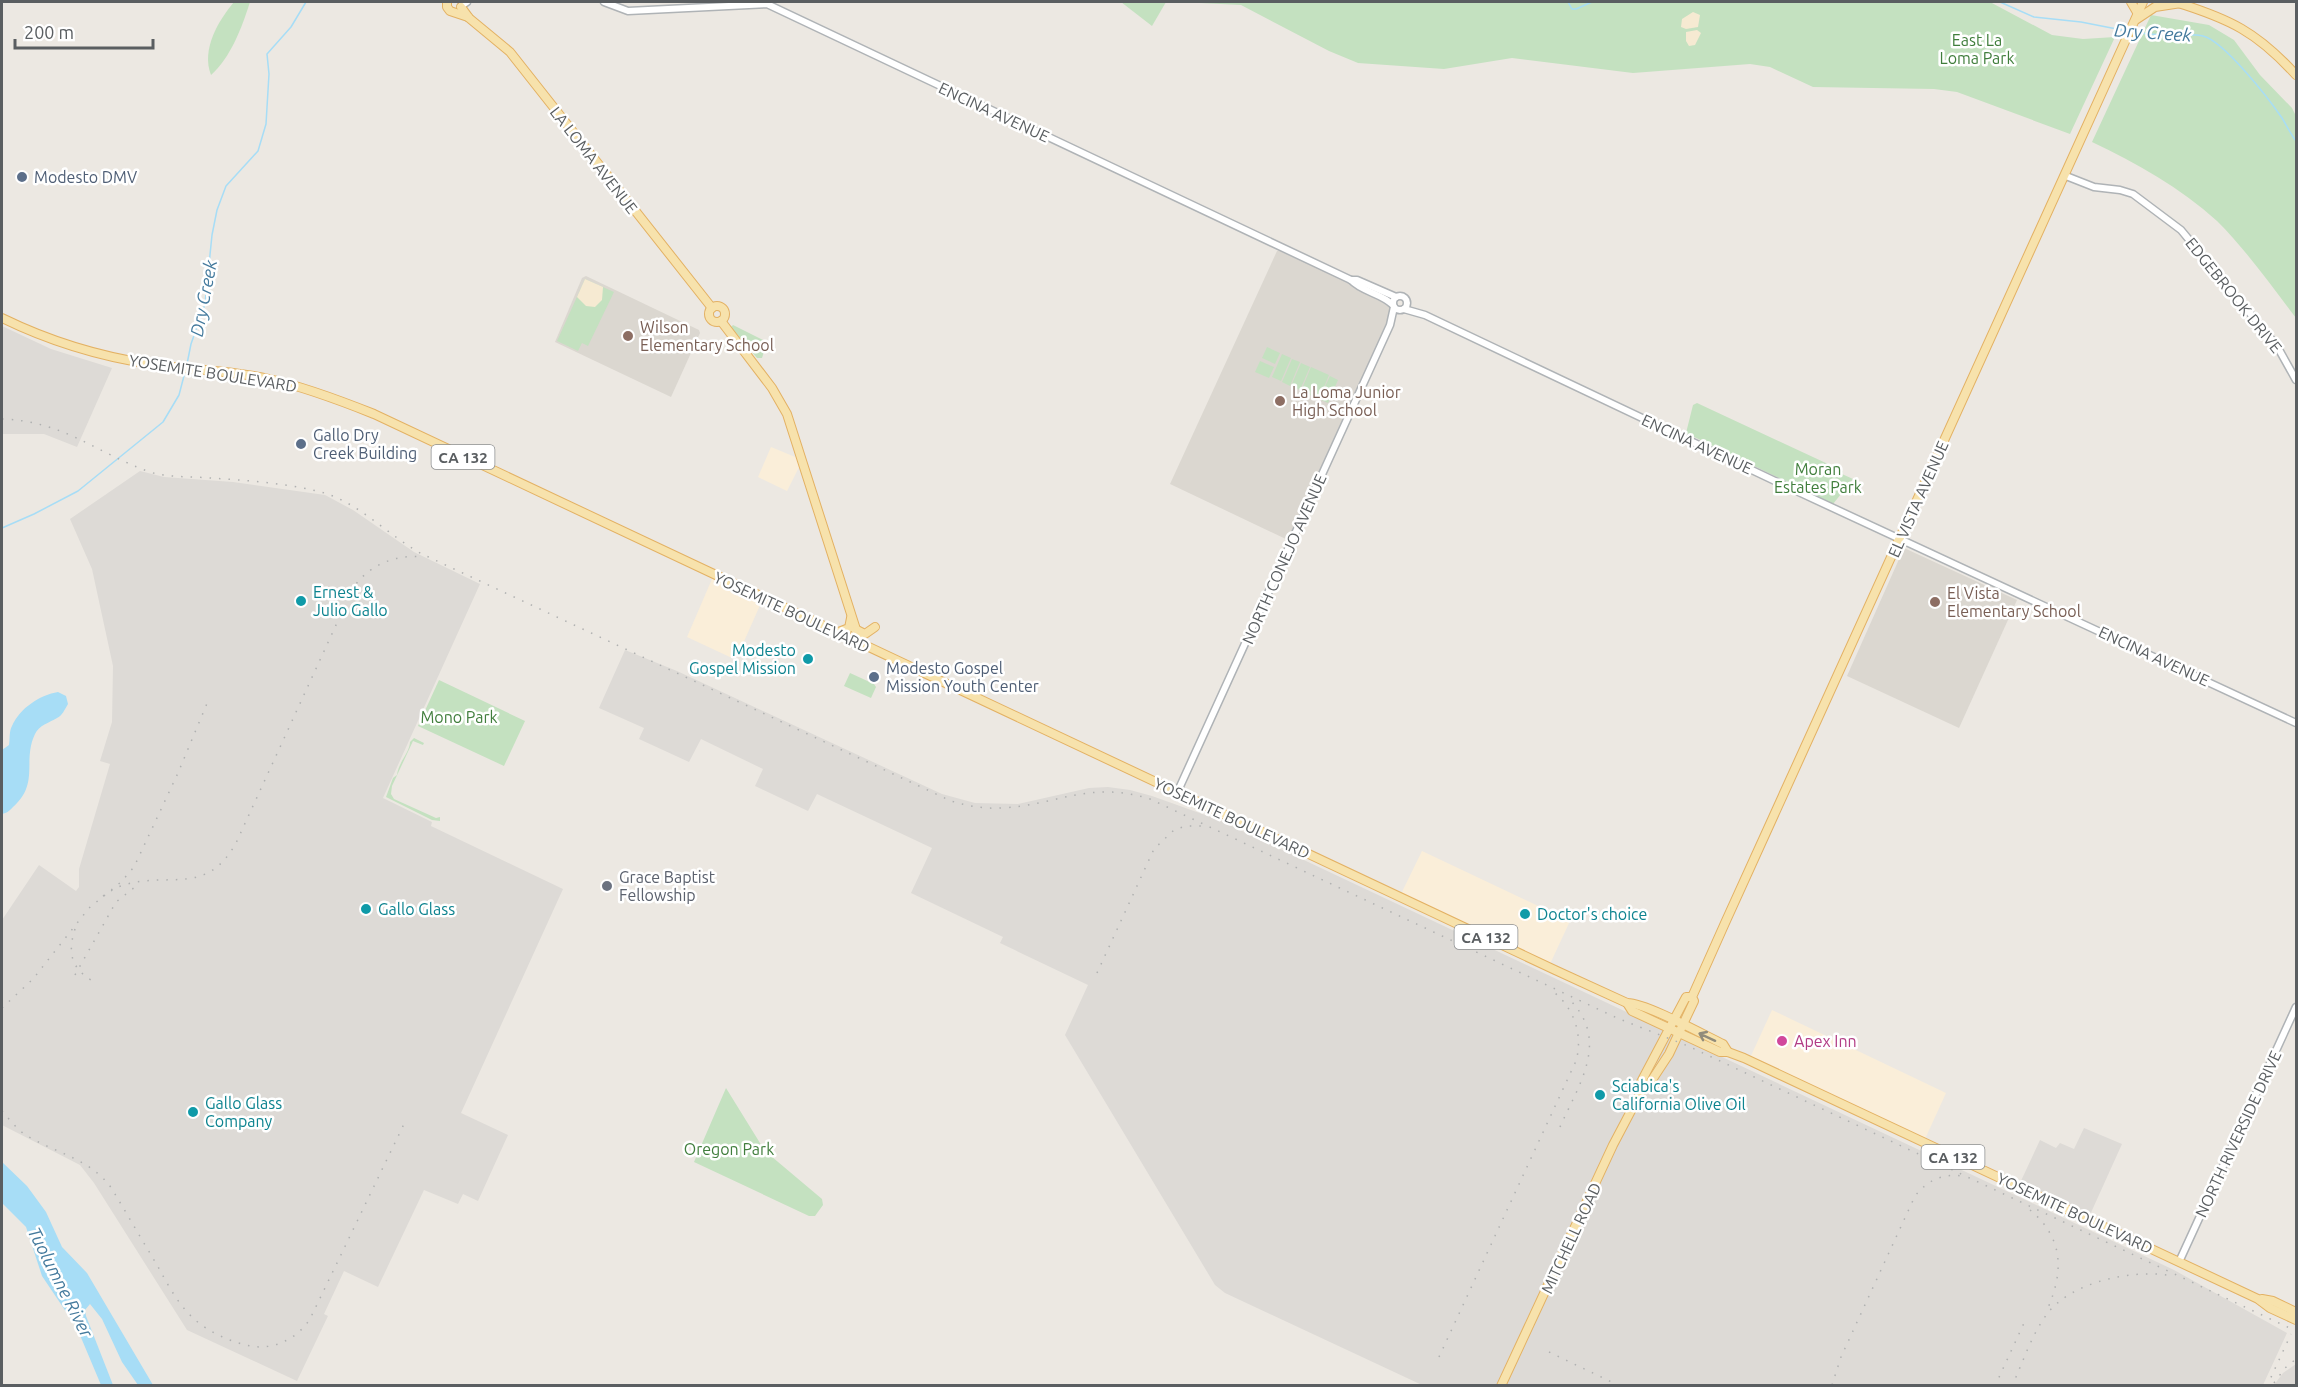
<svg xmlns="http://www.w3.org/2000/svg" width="2298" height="1387" font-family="Ubuntu,sans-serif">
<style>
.commercial{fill:#faeed9}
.industrial{fill:#dddad6}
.education{fill:#dbd7d0}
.green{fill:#c4e1c0}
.sand{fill:#f6ead2}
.water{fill:#a7ddf6}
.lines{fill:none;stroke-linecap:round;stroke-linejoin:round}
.stream{stroke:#a7ddf6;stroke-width:1.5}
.minor-casing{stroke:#afb3b6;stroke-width:9}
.major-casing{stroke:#e3b163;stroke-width:10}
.minor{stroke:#fff;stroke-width:6}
.major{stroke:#f7e2ac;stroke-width:8}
.rail{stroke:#b0b1b1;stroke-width:1.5;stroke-dasharray:1.5 8;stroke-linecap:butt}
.oneway{stroke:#918c7b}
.service-dot{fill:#5c6f8a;stroke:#fff;stroke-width:2}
.education-dot{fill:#8d6e63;stroke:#fff;stroke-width:2}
.culture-dot{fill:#0f9aa8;stroke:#fff;stroke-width:2}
.worship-dot{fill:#6b7280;stroke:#fff;stroke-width:2}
.hotel-dot{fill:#d1479c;stroke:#fff;stroke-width:2}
.labels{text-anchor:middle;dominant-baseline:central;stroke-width:5;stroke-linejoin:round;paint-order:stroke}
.shield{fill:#fff;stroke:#8c8e90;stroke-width:1.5}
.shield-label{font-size:15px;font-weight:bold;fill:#5a5e61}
.park-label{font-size:16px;fill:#407e3c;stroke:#fff}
.street-label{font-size:16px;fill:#5a5e61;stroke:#fff}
.service-label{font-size:16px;fill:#4e5e75;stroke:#fff;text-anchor:start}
.education-label{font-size:16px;fill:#785e54;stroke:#fff;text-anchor:start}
.culture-label{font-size:16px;fill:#0d838f;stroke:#fff;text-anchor:start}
.worship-label{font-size:16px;fill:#5b616d;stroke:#fff;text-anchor:start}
.hotel-label{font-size:16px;fill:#b23c85;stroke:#fff;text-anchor:start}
.water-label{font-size:18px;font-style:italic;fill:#447a9d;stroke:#fff}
</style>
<rect width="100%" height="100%" fill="#ece8e2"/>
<!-- commercial -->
<g class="commercial">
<path d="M771,447L800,459V465L787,491L758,477Z"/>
<path d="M712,579L761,603L738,655L732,658L687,637Z"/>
<path d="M1422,851L1570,921L1550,964L1401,894Z"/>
<path d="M1772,1010L1946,1093L1925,1139L1750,1058Z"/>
</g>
<!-- industrial -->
<g class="industrial">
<path d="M2,326L51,349L112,368L77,447L44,434H2Z"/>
<path d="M140,471L164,477L233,482L325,495L353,510L414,552L480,584L383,798L432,822L431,826L563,889L461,1113L508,1135L478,1201L463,1194L458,1204L424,1190L378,1287L344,1271L324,1314L328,1316L297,1381L187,1330L94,1183L80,1165L2,1125V920L39,865L76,891L79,887V869L110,764L100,761L112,722L113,666L92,569L70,519Z"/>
<path d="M625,650L677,671L942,794L975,803L1018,804L1089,788L1108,787L1130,790L1152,796L1219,820L2174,1270L2287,1333L2263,1385H1422L1225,1293L1215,1285L1065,1035L1088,985L1000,943L1003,937L911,893L932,848L817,794L808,811L755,786L763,769L701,739L689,762L639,739L644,728L599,708Z"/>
<path d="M2084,1128L2122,1144L2089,1217L2020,1183L2040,1140L2056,1148L2060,1143L2074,1149Z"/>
<path d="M2296,1364V1385H2274L2283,1373Z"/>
</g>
<!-- education -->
<g class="education">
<path d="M1277,251H1280L1375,295L1392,307L1389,319L1288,540L1170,484Z"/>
<path d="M586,276L699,330L700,333L671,397L555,342L582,278Z"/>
<path d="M1904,548L2017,600L1959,728L1847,676Z"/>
</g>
<!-- green -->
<g class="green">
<path d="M234,2H250C242,27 231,57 211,75C201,50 218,21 234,2Z"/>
<path d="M1121,2H1166L1152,26Z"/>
<path d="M1179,2H1990L2052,35L2083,39L2115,37L2070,134L1957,92L1934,89L1813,87L1770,67L1750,64L1633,73L1512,58L1444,69L1358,63L1329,51L1241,5Z"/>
<path d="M2151,15L2209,25L2234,40L2260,75L2292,108L2296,116V318C2271,285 2246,250 2217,221C2181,188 2136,163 2092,142Z"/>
<path d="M585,279L614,292L588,346L582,343L578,351L557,341Z"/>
<path d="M733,325L767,342L762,358H757L731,327Z"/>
<path d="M1267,347L1280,353L1275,364L1262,358Z"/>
<path d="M1282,354L1291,358L1281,381L1272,377Z"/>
<path d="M1292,359L1300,362L1290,386L1282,382Z"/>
<path d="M1260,361L1274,367L1269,378L1255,372Z"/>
<path d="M1301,363L1310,367L1300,390L1291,386Z"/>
<path d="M1311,367L1329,375L1319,399L1310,395L1313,386L1309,395L1301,391Z"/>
<path d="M1330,376L1338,380L1328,403L1319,399Z"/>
<path d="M1697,403L1843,471L1842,474L1853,479L1833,504L1686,433L1693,405Z"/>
<path d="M850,673L874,684L876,687L871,698L844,686Z"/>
<path d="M439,680L525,721L504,766L418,726Z"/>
<path d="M414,738L424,743L423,745L413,741L392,786L391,794L394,799L436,818L440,817V821L432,820L386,797L393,778L397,775C398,763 410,752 410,742Z"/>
<path d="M726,1088L765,1151L822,1199L823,1205L815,1216H809L694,1162Z"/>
</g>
<!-- sand -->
<g class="sand">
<path d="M1693,12L1700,15L1698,27L1686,29L1681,27L1682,19Z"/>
<path d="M1697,30L1701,33L1695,45L1689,46L1686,41V32Z"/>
<path d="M585,279L603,287L602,300L595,307L586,306L577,297Z"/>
</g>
<!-- water -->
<g class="water">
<path d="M58,692L66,696L68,704C65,709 62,716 57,718C49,723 39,725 35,734C22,761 40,783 13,807C9,811 7,813 2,814V750L9,745C10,739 9,731 12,726C20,708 40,695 58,692Z"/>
<path d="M2,1162L27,1186L46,1212L62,1247L87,1273L153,1385H138L122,1362L102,1319L90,1304L85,1310L86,1316L113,1385H101L77,1328L42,1276L26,1227L2,1203Z"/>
</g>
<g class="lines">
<!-- stream -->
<g class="stream">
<path d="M1568,2L1572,9H1576L1592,2"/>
<path d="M2000,2L2034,17L2081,22L2127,31"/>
<path d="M2134,32C2148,35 2162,35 2175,35C2184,35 2195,34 2203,36C2224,41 2269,99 2282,118C2287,126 2290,133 2296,141"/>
<path d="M187,364L191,344L205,304L212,235L217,210L226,186L258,151L266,124L269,74L267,54L291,27L306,2"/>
<path d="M2,528L34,514L78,491L163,422L179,395L185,372"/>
</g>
<defs>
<g id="minor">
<path d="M604,2L628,11L767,4L1351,280C1362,292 1381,293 1393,305"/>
<path d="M461,6L467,2"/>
<path d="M2066,176L2094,187L2120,190L2133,194L2181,230L2277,346L2296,380"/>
<path d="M1351,280H1357L1396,297"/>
<circle cx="1400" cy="303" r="7"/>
<path d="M1404,309L1425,315L1775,481L2296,723"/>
<path d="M1177,793L1390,325L1394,307"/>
<path d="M2179,1262L2296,1007"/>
</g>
<g id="major">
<path d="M447,2V7L450,11L468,17"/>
<path d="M2131,2L2138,14"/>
<path d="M2175,2C2230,19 2257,32 2296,75"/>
<path d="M461,7L469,18L510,52L712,308"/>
<path d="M2137,19L2155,7L2181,3"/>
<circle cx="717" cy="314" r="8"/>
<path d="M2,318C49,341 97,356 150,364C190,370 230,370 269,379C305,387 339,400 374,414L1555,970L1627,1003C1644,1002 1704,1035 1723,1044L1728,1052"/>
<path d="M721,321L772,388L787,414L861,645"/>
<path d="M855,629L865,634L875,627"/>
<path d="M836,633L849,628L851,618"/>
<path d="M1627,1003L1632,1011L1720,1052H1728L1744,1058L2258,1299L2270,1308L2296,1320"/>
<path d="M1642,1090L1641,1082L1686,997H1692"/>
<path d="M2262,1299L2273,1301L2296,1312"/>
<path d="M1501,1386L1613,1145L1642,1090L1648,1086L1669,1054L1694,1001L1692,997L1725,923L2143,2"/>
</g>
</defs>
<!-- minor casing -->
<use href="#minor" class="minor-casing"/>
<!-- major casing -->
<use href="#major" class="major-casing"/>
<!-- minor -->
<use href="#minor" class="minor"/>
<!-- major -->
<use href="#major" class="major"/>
<!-- rail -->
<g class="rail">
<path d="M2,419C64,421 96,453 150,472C169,478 189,476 209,478C244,480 283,483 317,491C357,500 387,535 422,554L951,801C968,806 984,809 1002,808C1058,805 1089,780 1150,799L1617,1018L1688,1046L2296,1331"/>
<path d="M103,896C110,892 116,887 124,885C169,871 206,897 236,843L353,588C369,565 395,554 423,557"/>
<path d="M75,929C68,951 70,967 91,980"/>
<path d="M1097,973L1154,849L1174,830L1186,826H1204"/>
<path d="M75,975L116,902L135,887"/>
<path d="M2,1008L33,979L89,908L121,882L134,867L178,773L208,701"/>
<path d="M2,1111C10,1120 18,1131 29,1137C59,1154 92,1160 112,1189C127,1214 142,1240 157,1265C167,1283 177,1303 193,1318C209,1333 238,1346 260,1347C280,1347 299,1336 310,1319L404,1124"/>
<path d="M1560,1127C1579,1084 1610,1041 1570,1000"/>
<path d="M2030,1210C2064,1238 2064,1272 2047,1310"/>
<path d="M1549,1352L1620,1386"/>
<path d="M1439,1357L1576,1061C1583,1036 1575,1010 1555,993"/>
<path d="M2274,1383L2285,1368L2296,1359"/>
<path d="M1832,1385L1841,1357L1915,1196C1927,1181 1942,1173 1962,1176"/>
<path d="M1995,1386L2024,1323"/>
<path d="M2012,1386C2023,1362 2032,1334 2047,1314C2071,1282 2130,1270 2167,1275"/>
<path d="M2267,1386L2291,1334"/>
</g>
</g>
<!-- one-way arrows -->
<defs><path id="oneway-shaft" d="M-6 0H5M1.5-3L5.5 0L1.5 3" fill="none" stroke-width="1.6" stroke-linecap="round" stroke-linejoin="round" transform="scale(1.5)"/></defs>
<use class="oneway" href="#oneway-shaft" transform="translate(1707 1037) rotate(-155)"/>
<!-- markers -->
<g class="service-dot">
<circle cx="22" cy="177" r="6"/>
<circle cx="301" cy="444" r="6"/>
<circle cx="874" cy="677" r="6"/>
</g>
<g class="education-dot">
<circle cx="628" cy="336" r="6"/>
<circle cx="1280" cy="401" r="6"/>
<circle cx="1935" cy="602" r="6"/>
</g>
<g class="culture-dot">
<circle cx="301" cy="601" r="6"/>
<circle cx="808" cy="659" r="6"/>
<circle cx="366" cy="909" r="6"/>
<circle cx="1525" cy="914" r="6"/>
<circle cx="1600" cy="1095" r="6"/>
<circle cx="193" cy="1112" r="6"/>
</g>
<circle class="worship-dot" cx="607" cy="886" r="6"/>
<circle class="hotel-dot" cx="1782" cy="1041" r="6"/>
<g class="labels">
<!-- shield labels -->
<g class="shield">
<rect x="431.5" y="445" width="63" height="24" rx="4.5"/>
<rect x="1454.5" y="925" width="63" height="24" rx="4.5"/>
<rect x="1921.5" y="1145" width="63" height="24" rx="4.5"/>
</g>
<g class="shield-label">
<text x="463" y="457">CA 132</text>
<text x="1486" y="937">CA 132</text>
<text x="1953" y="1157">CA 132</text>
</g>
<!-- park labels -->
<g class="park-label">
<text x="1977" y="40">East La<tspan x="1977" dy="18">Loma Park</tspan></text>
<text x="1818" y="469">Moran<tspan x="1818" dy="18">Estates Park</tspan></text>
<text x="459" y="717">Mono Park</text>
<text x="729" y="1149">Oregon Park</text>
</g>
<!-- street labels -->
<g class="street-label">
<text transform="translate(994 112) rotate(25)">ENCINA AVENUE</text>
<text transform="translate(594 160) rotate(52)">LA LOMA AVENUE</text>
<text transform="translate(2234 295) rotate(51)">EDGEBROOK DRIVE</text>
<text transform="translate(213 373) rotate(9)">YOSEMITE BOULEVARD</text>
<text transform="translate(1697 444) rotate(25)">ENCINA AVENUE</text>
<text transform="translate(1918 499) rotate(-66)">EL VISTA AVENUE</text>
<text transform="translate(1284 559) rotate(-66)">NORTH CONEJO AVENUE</text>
<text transform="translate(792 612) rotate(25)">YOSEMITE BOULEVARD</text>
<text transform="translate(2154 656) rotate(25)">ENCINA AVENUE</text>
<text transform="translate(1232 818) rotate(25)">YOSEMITE BOULEVARD</text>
<text transform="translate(2238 1134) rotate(-65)">NORTH RIVERSIDE DRIVE</text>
<text transform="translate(2075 1213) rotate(25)">YOSEMITE BOULEVARD</text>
<text transform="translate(1571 1238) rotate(-65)">MITCHELL ROAD</text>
</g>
<!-- service labels -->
<g class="service-label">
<text x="34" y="177">Modesto DMV</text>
<text x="313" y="435">Gallo Dry<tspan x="313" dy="18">Creek Building</tspan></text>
<text x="886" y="668">Modesto Gospel<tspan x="886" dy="18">Mission Youth Center</tspan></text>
</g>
<!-- education labels -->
<g class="education-label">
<text x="640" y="327">Wilson<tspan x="640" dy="18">Elementary School</tspan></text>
<text x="1292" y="392">La Loma Junior<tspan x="1292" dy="18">High School</tspan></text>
<text x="1947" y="593">El Vista<tspan x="1947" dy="18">Elementary School</tspan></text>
</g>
<!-- culture labels -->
<g class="culture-label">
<text x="313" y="592">Ernest &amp;<tspan x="313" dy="18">Julio Gallo</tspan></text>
<text x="796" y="650" text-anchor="end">Modesto<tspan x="796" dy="18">Gospel Mission</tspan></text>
<text x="378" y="909">Gallo Glass</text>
<text x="1537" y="914">Doctor's choice</text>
<text x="1612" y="1086">Sciabica's<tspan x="1612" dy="18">California Olive Oil</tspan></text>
<text x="205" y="1103">Gallo Glass<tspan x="205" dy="18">Company</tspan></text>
</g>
<!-- worship labels -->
<g class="worship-label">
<text x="619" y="877">Grace Baptist<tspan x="619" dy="18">Fellowship</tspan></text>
</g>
<!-- hotel labels -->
<g class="hotel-label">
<text x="1794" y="1041">Apex Inn</text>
</g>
<!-- water labels -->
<g class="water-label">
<text transform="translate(2153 32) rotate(4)">Dry Creek</text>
<text transform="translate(203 298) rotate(-79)">Dry Creek</text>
<text transform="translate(61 1282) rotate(63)">Tuolumne River</text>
</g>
</g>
<!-- border -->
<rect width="2298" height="1387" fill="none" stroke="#5a5e61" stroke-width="6"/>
<!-- scale -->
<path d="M15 39v9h138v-9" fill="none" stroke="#5a5e61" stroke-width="3"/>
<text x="24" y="39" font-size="18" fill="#5a5e61" stroke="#ffffff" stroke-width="4.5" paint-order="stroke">200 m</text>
</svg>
